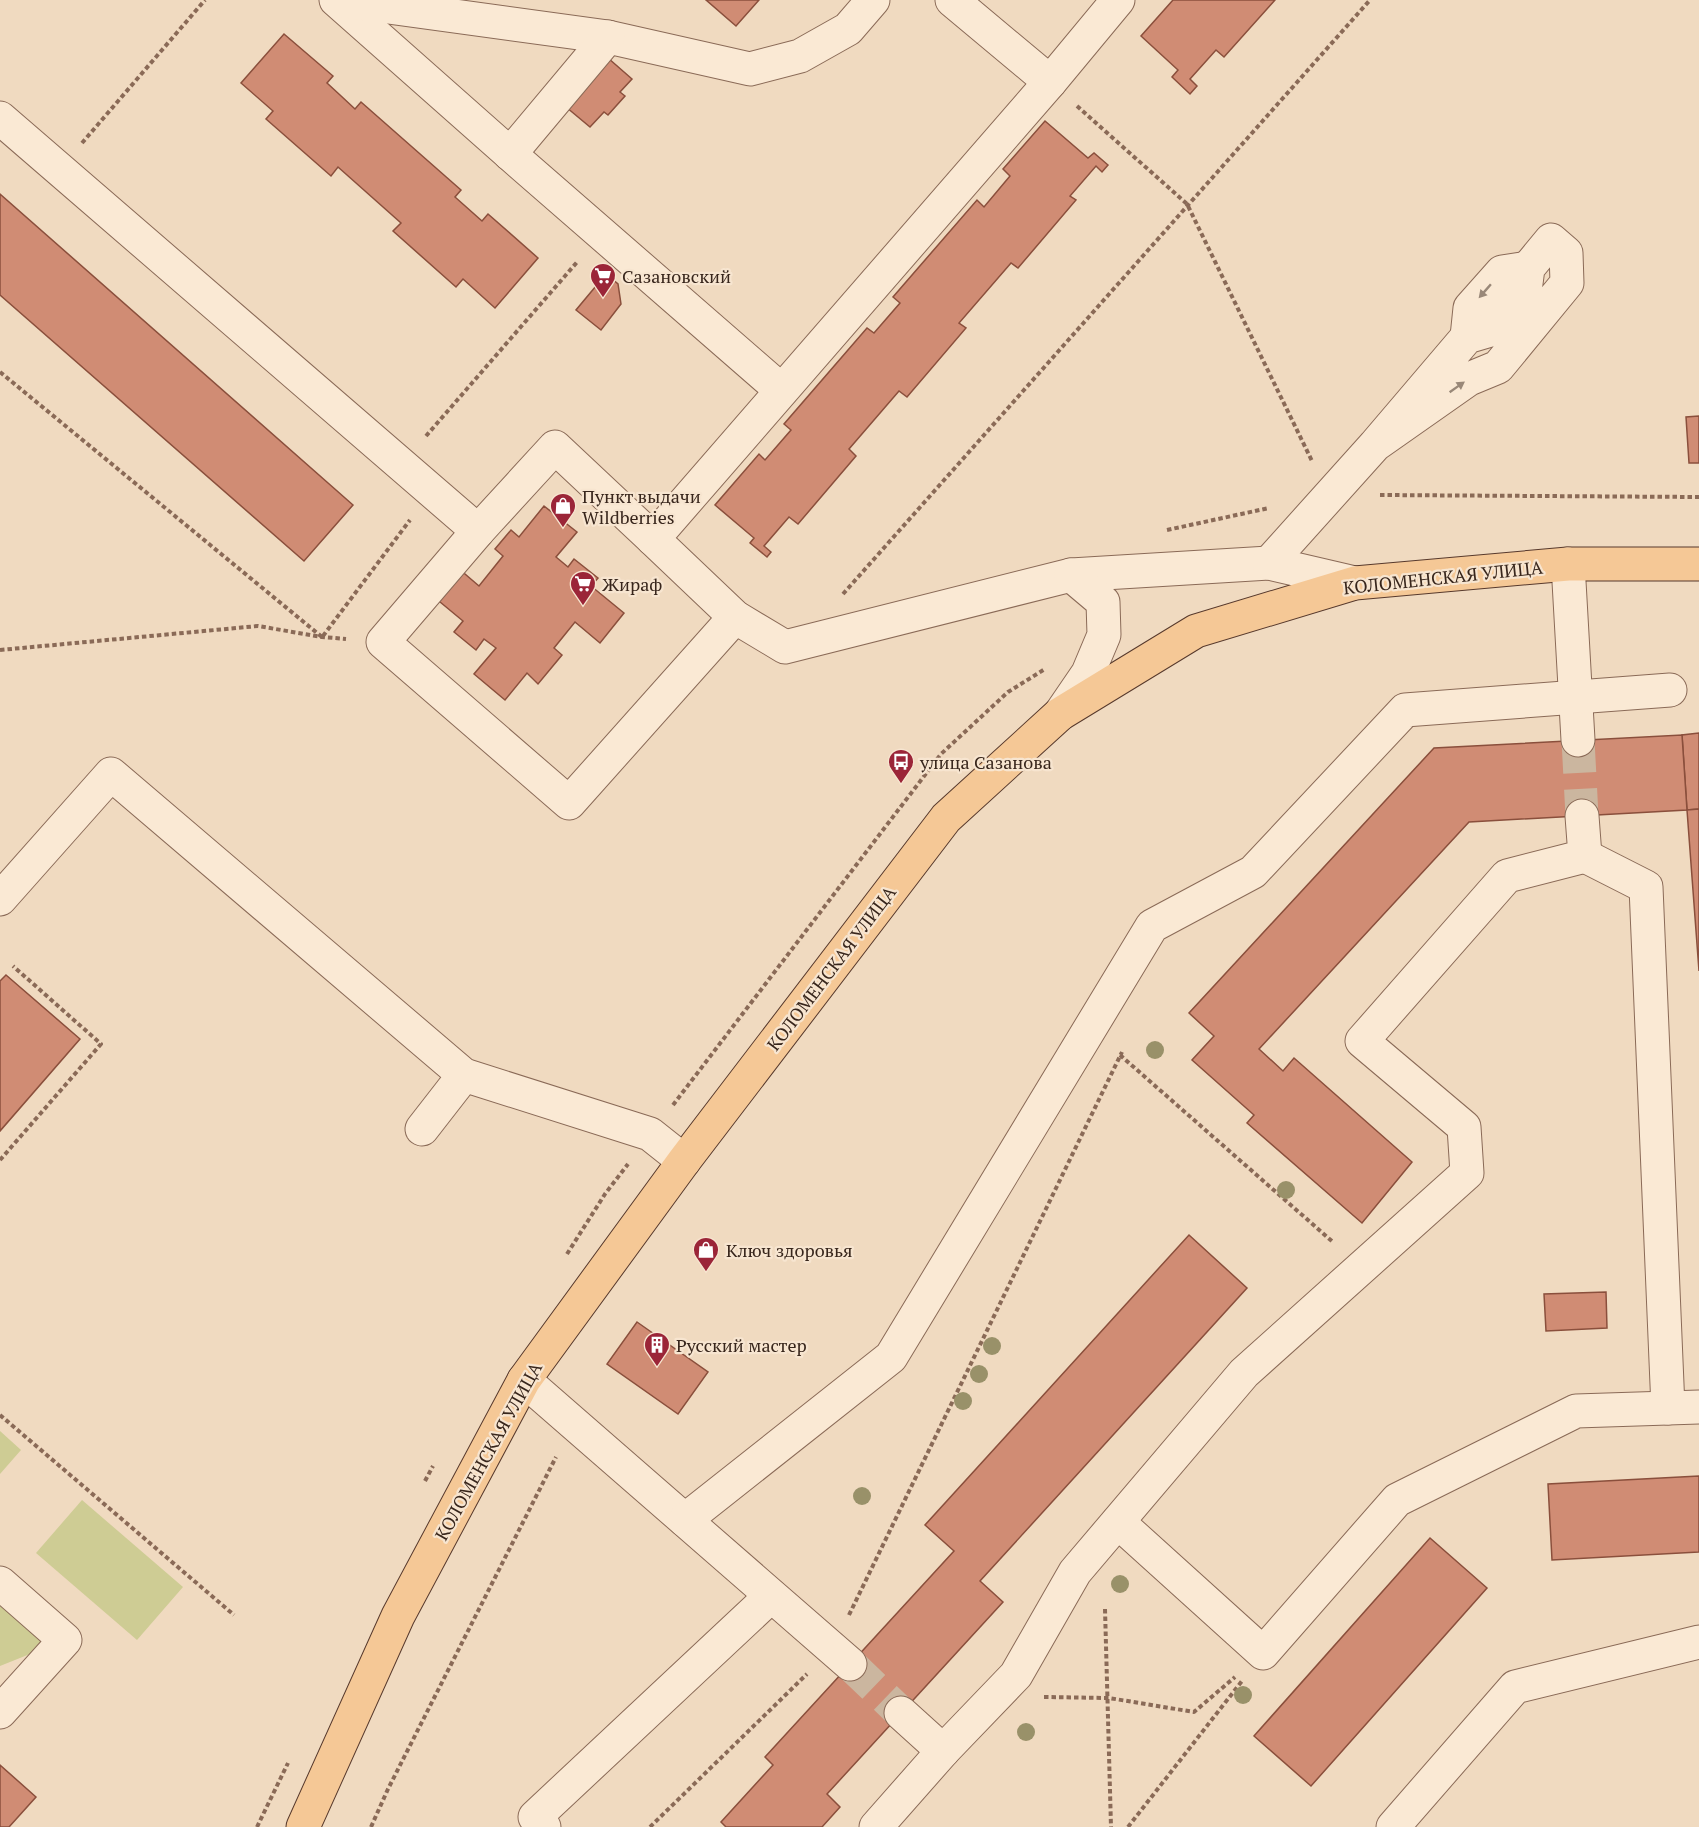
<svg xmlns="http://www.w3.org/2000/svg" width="1699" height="1827" font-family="'PT Serif',serif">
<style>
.green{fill:#cecc94}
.building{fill:#d08c74;stroke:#8a4f3c;stroke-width:1.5}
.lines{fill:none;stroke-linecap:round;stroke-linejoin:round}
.minor-tunnel{stroke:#cbb69f;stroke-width:33;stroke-dasharray:33 16;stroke-linecap:butt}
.minor-casing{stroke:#8a6a57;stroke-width:35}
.major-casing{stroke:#57392c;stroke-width:35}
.path{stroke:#8a6a57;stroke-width:4;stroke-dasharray:4.5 3;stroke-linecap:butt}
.minor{stroke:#fae9d4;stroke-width:33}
.major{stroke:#f5c896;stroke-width:33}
.tree{fill:#999169}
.oneway{fill:#998878}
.labels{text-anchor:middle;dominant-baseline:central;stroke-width:4.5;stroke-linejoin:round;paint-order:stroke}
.poi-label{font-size:18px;fill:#38261c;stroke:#f7e5d0;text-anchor:start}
.street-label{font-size:18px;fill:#38261c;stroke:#f7e5d0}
</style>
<rect width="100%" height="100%" fill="#f0dac0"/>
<!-- green -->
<g class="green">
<path d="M0,1431L21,1450L0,1474Z"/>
<path d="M82,1500L183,1587L137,1640L36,1553Z"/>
<path d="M0,1583L65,1640L0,1666Z"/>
</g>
<!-- building -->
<g class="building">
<path d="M706,0H759L736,26Z"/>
<path d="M1173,0H1275L1224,57L1216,50L1190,79L1197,86L1190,94L1172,77L1178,70L1141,36Z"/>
<path d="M284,34L333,76L327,83L340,95L355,109L361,102L461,190L455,197L482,221L488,214L538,258L495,308L463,279L456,287L393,231L401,223L338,167L331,176L266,119L273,111L241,83Z"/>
<path d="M608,58L632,79L620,92L625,96L608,115L604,112L590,127L566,107Z"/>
<path d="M1045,121L1088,158L1094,153L1108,165L1102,172L1096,166L1070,196L1076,200L1018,268L1011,263L959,323L966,328L907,397L899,391L849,449L856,456L798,524L789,517L764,546L771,552L767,557L750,543L754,538L715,505L759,454L765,460L791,430L784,424L867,328L874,333L900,303L893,297L977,200L984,207L1010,176L1003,169Z"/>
<path d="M0,194L353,505L304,561L0,295Z"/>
<path d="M606,274L618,284L621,304L601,330L576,310Z"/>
<path d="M1699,416V463H1689L1686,417Z"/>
<path d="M544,506L577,532L556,557L568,567L574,559L598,578L591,586L624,613L600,643L575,622L554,648L562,655L538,684L527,673L505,700L474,674L496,648L484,639L476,650L454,632L463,621L434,597L458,568L479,586L503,556L495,549L511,530L519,537Z"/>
<path d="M1699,733V809L1687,810L1682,735Z"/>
<path d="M1682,735L1687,810L1469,822L1259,1049L1283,1071L1294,1058L1412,1162L1362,1223L1247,1123L1254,1115L1192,1060L1214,1036L1189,1013L1434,748Z"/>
<path d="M1699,809V971L1687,810Z"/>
<path d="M6,975L80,1039L0,1131V981Z"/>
<path d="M1189,1235L1247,1288L980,1581L1003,1602L827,1794L840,1807L822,1827H726L721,1822L773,1765L765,1757L954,1551L925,1525Z"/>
<path d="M1606,1292L1607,1328L1546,1331L1544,1294Z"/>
<path d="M637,1322L708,1372L678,1414L607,1364Z"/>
<path d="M1699,1476V1552L1552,1560L1548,1484Z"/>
<path d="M1430,1538L1487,1588L1311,1786L1254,1736Z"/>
<path d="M0,1765L36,1797L9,1827H0Z"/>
</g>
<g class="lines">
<!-- minor-tunnel -->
<g class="minor-tunnel">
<path d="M1578,740L1582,816"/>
<path d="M850,1664L901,1713"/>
</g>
<defs>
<g id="minor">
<path d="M336,0L510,154L781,390"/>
<path d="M337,0L608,37L750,69L800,56L848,29L873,0"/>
<path d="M952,0L1050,82"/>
<path d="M1118,0L1050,82L653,539L735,617L785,647L1071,575L1269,563L1355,583"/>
<path d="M0,118L478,531"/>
<path d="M510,154L608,37"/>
<path d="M1467,337L1470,308L1502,272L1528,268"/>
<path d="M653,539L555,447L478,531L383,642L569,803L735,617"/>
<path d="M1269,563L1375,445L1467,337L1494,329L1525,291L1528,268L1551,240L1566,253L1567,283L1498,367L1469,379L1375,445"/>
<path d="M1568,564L1578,740"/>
<path d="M1060,714L1088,673L1104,635L1103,602L1071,575"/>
<path d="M1585,856L1646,887L1668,1408"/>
<path d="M0,899L111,774L464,1075L650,1134L684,1161"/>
<path d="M422,1129L464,1075"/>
<path d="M524,1380L850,1664"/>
<path d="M685,1520L891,1357L1152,926L1253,872L1405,710L1670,690"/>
<path d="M1118,1522L1263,1653L1397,1500L1576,1411L1699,1407"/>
<path d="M0,1583L65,1640L0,1712"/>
<path d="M901,1713L943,1751L1016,1675L1075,1572L1244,1373L1467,1173L1464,1127L1362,1041L1507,876L1585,856L1582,816"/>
<path d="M544,1827L535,1817L771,1596"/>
<path d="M876,1827L943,1751"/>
<path d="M1393,1827L1515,1687L1699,1642"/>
</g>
<path id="major" d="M303,1827L398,1616L524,1380L684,1161L946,818L1060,714L1196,631L1355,583L1568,564H1699"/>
</defs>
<!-- minor casing -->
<use href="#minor" class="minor-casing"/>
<!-- major casing -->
<use href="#major" class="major-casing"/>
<!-- path -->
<g class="path">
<path d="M1077,106L1187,204L1312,461"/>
<path d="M82,143L205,0"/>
<path d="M0,372L322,637"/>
<path d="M426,436L578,261"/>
<path d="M1380,495L1699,497"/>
<path d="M1167,530L1269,508"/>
<path d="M843,594L1370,0"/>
<path d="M323,636L410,520"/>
<path d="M0,650L258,626L322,637L346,639"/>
<path d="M1120,1055L1334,1243"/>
<path d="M673,1105L941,754L1008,692L1045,669"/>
<path d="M0,1160L101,1044L13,966"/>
<path d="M567,1254L605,1194L628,1164"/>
<path d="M0,1415L234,1615"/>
<path d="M425,1481L433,1466"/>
<path d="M1105,1609L1111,1827"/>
<path d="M849,1615L1122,1052"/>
<path d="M1044,1697L1109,1698L1194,1712L1235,1677"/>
<path d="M257,1827L288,1763"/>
<path d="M371,1827L388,1789L556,1457"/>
<path d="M650,1827L807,1674"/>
<path d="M1128,1827L1242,1681"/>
</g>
<!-- minor -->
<use href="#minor" class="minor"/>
<!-- major -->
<use href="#major" class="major"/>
</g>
<!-- trees -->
<g class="tree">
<circle cx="1155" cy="1050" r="9"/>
<circle cx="1286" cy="1190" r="9"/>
<circle cx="992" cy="1346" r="9"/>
<circle cx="979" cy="1374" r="9"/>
<circle cx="963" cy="1401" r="9"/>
<circle cx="862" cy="1496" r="9"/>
<circle cx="1120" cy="1584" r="9"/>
<circle cx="1243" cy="1695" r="9"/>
<circle cx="1026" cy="1732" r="9"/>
</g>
<!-- one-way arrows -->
<defs><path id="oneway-solid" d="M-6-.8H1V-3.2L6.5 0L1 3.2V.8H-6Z" transform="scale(1.5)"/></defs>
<g class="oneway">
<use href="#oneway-solid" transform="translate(1485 291) rotate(131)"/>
<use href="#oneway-solid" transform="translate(1457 387) rotate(-35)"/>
</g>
<!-- icons -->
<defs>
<symbol id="supermarket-pin" viewBox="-11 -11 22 30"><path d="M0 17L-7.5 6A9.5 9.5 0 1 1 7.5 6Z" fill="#9b2538" stroke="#f7e5d0"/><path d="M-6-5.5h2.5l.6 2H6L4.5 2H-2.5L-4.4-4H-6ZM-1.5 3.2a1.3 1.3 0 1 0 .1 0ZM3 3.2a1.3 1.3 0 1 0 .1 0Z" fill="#fff"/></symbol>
<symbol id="shop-pin" viewBox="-11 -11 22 30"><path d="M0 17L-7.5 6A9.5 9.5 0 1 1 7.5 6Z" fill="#9b2538" stroke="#f7e5d0"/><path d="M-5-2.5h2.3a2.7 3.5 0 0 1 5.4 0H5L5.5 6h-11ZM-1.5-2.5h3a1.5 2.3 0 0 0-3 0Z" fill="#fff"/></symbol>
<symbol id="bus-pin" viewBox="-11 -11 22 30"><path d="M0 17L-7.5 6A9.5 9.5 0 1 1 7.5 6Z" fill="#9b2538" stroke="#f7e5d0"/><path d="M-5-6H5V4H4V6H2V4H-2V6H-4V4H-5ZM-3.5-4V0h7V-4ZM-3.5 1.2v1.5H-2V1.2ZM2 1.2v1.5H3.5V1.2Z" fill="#fff"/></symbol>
<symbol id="building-pin" viewBox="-11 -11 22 30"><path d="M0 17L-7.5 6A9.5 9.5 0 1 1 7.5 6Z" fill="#9b2538" stroke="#f7e5d0"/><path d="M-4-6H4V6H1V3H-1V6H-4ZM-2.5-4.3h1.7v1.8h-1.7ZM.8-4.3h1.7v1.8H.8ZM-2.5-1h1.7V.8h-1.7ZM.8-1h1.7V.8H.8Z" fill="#fff"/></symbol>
</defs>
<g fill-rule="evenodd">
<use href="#supermarket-pin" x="588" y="261" width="30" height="40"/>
<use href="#shop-pin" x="548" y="491" width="30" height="40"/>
<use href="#supermarket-pin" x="568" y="569" width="30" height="40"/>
<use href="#bus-pin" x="886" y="747" width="30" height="40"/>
<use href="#shop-pin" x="691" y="1235" width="30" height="40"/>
<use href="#building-pin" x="642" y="1330" width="30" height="40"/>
</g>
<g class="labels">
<!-- poi labels -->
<g class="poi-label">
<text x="622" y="276">Сазановский</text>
<text x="582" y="496">Пункт выдачи<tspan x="582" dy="21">Wildberries</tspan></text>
<text x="602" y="584">Жираф</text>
<text x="920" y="762">улица Сазанова</text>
<text x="726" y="1250">Ключ здоровья</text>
<text x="676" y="1345">Русский мастер</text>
</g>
<!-- street labels -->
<g class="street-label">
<text transform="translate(1443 577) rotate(-6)">КОЛОМЕНСКАЯ УЛИЦА</text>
<text transform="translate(831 968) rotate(-53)">КОЛОМЕНСКАЯ УЛИЦА</text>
<text transform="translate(488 1451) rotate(-61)">КОЛОМЕНСКАЯ УЛИЦА</text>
</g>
</g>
</svg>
